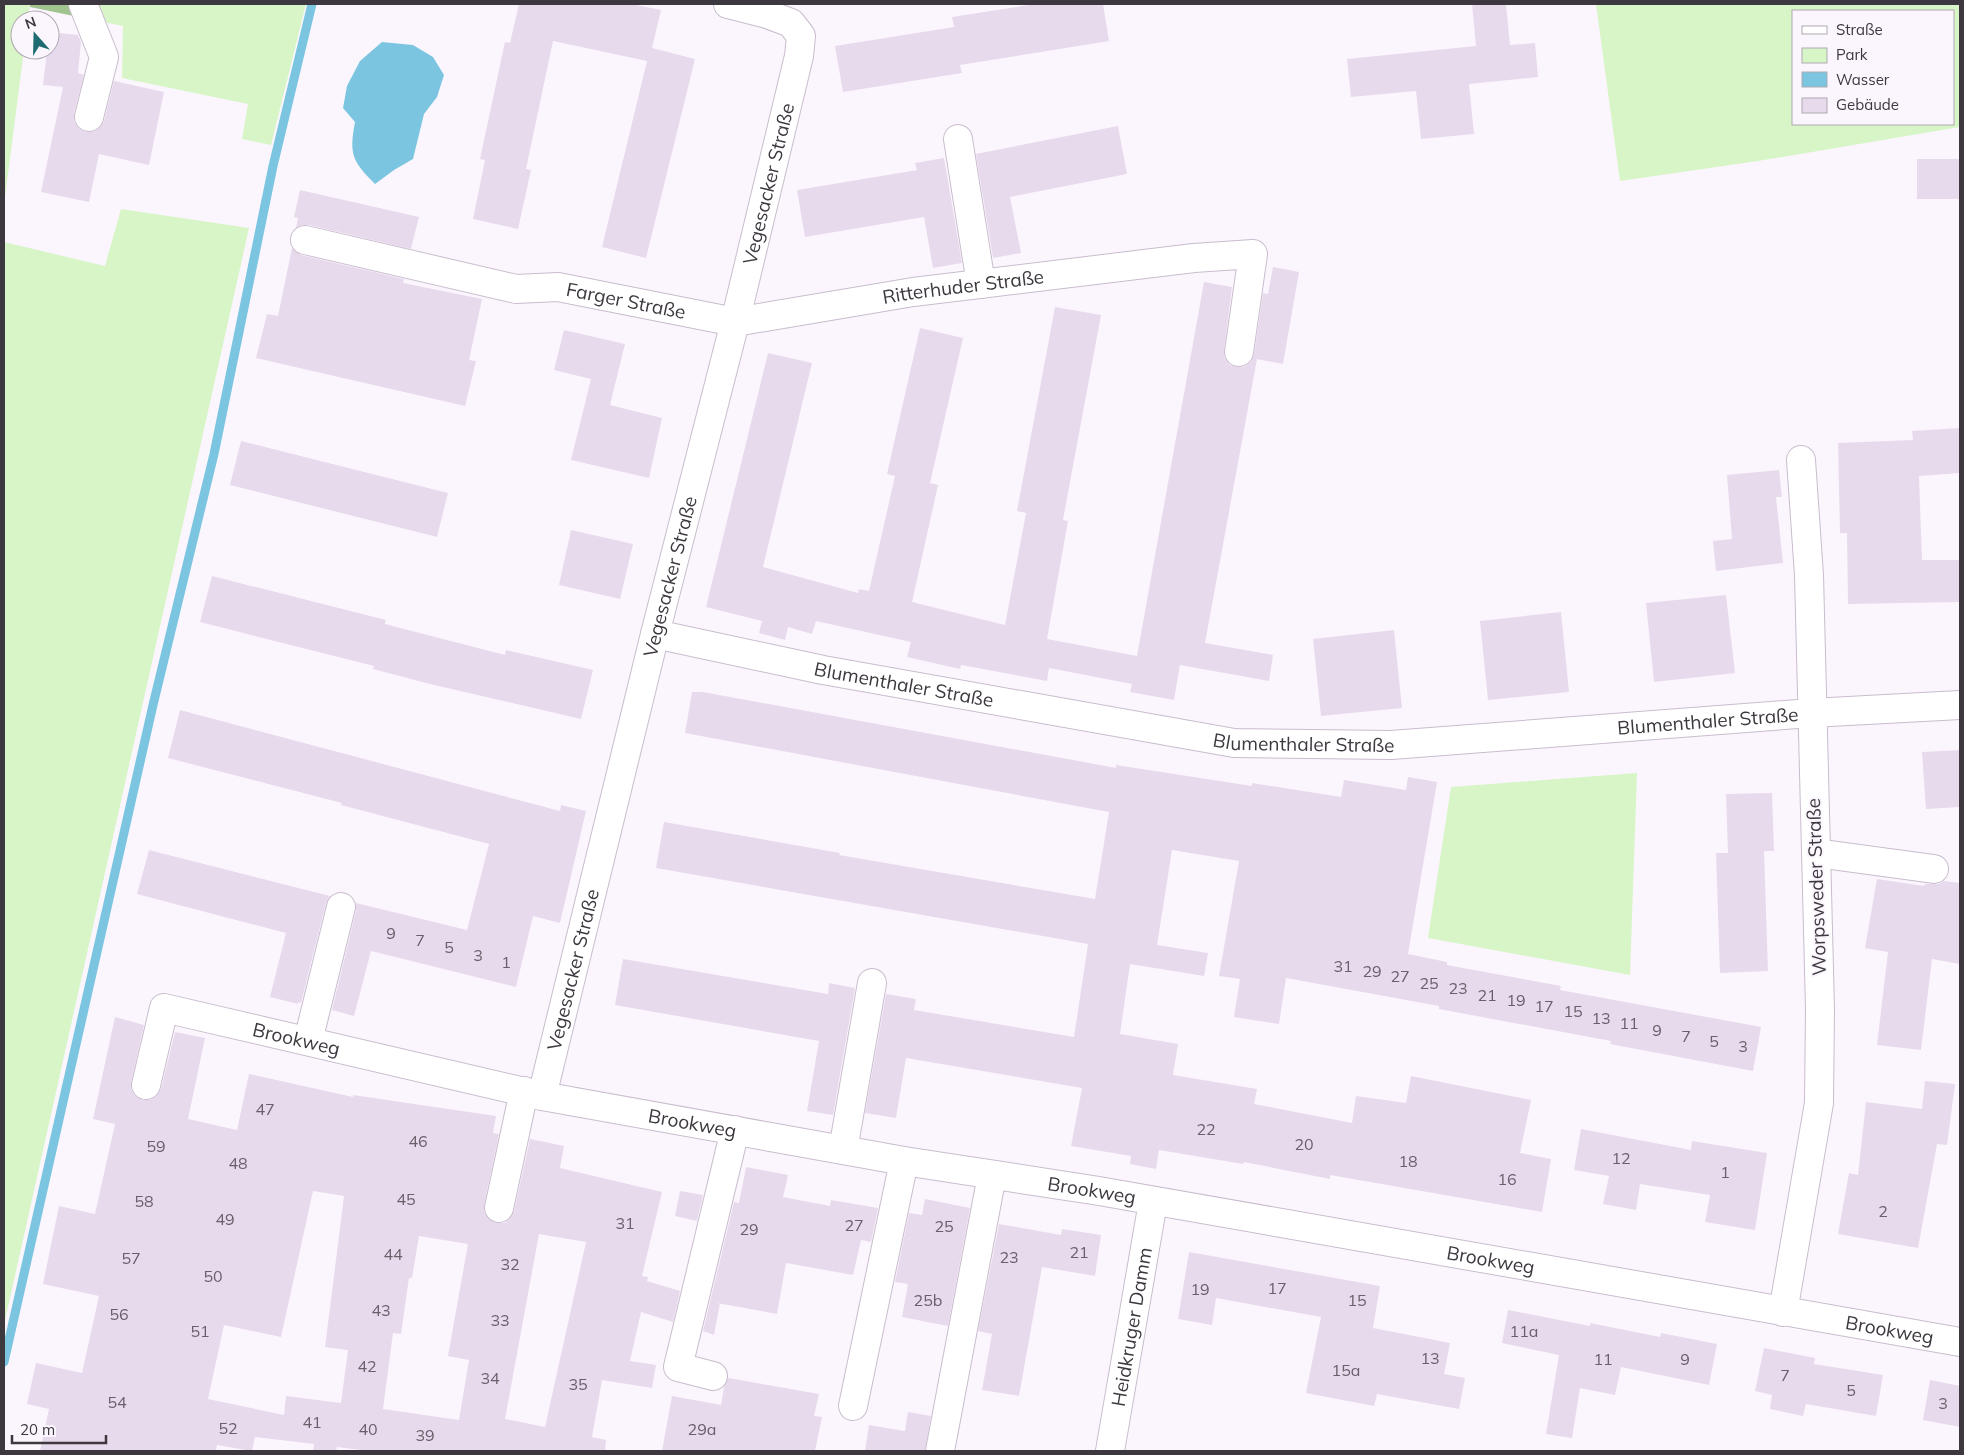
<svg xmlns="http://www.w3.org/2000/svg" width="1964" height="1455" font-family="Mulish,sans-serif">
<style>
.green{fill:#d7f5c7;fill-rule:evenodd}
.forest{fill:#a1c48e}
.water{fill:#7bc5e1}
.lines{fill:none;stroke-linecap:round;stroke-linejoin:round}
.stream{stroke:#7bc5e1;stroke-width:9}
.building{fill:#e8daed;fill-rule:evenodd}
.minor-casing{stroke:#c9bcce;stroke-width:30}
.minor{stroke:#fff;stroke-width:28}
.labels{text-anchor:middle;dominant-baseline:central;stroke-width:4;stroke-linejoin:round;paint-order:stroke}
.number-label{font-size:16px;fill:#68606a}
.street-label{font-size:19px;fill:#3d383f;stroke:#fbf6fd}
</style>
<rect width="100%" height="100%" fill="#fbf6fd"/>
<!-- green -->
<g class="green">
<path d="M4,4H30L28,20H20V50H24L4,205Z"/>
<path d="M99,4H306L271,145L242,139L248,104L122,78L123,26L98,21Z"/>
<path d="M1596,4H1960V127L1758,161L1620,181ZM1793,11H1953V124H1793Z"/>
<path d="M121,209L249,228L4,1325V242L105,266Z"/>
<path d="M1637,773L1630,975L1428,938L1451,787Z"/>
</g>
<!-- forest -->
<path class="forest" d="M30,4H99L98,21L30,7Z"/>
<!-- water -->
<path class="water" d="M382,42L413,45L433,57L444,75L437,97L424,114L413,159L394,170L375,184C352,161 349,154 355,122L343,108L347,86L360,61Z"/>
<g class="lines">
<!-- stream -->
<path class="stream" d="M4,1362L153,705L214,454L273,166L312,4"/>
</g>
<!-- building -->
<g class="building">
<path d="M519,4H631L661,10L652,48L695,59L646,258L602,247L647,61L553,41L526,169L531,170L518,229L473,219L485,160L480,159L505,42L510,43Z"/>
<path d="M1035,4H1103L1109,41L960,65L962,73L843,92L835,46L954,27L952,17Z"/>
<path d="M1472,4H1506L1510,45L1535,43L1538,77L1469,84L1474,134L1421,139L1416,91L1351,97L1347,59L1476,46Z"/>
<path d="M50,32L78,35L81,42L78,73L84,75L74,113V121L78,128L85,132H93L101,127L104,121L114,81L164,92L149,165L99,154L89,202L41,192L63,87L43,85L47,50H50Z"/>
<path d="M1118,126L1127,174L1010,197L1021,253L993,258L976,154Z"/>
<path d="M944,158L962,263L933,268L924,217L805,237L797,190L917,170L915,163Z"/>
<rect x="1917" y="159" width="43" height="40"/>
<path d="M300,190L419,217L411,249L309,225H301L296,228L298,218L294,217Z"/>
<path d="M292,248L301,255L404,279L403,283L482,299L469,360L476,361L465,406L256,358L267,314L278,316Z"/>
<path d="M1273,267L1299,272L1283,364L1257,359L1205,643L1273,655L1269,681L1180,665L1174,700L1130,692L1132,684L1049,668L1047,681L961,665L960,669L907,657L911,642L816,621L812,634L788,627L785,640L759,633L762,621L706,607L768,353L812,363L763,567L858,593L859,589L869,591L895,476L887,474L920,328L963,338L930,483L938,485L912,602L1005,625L1026,513L1017,511L1055,307L1101,315L1063,520L1068,521L1047,639L1137,656L1204,282L1232,287L1224,350V357L1230,365L1237,367H1244L1251,362L1254,355L1263,293L1268,294Z"/>
<path d="M564,330L625,344L610,405L662,418L649,478L571,460L591,379L554,370Z"/>
<path d="M1960,428V473L1919,476L1922,560H1960V602L1848,604L1847,533H1840L1838,443L1913,440L1912,431Z"/>
<path d="M241,441L448,493L437,537L230,485Z"/>
<path d="M1779,470L1782,497H1776L1783,563L1716,571L1713,541L1732,539L1727,475Z"/>
<path d="M571,530L633,544L620,599L559,585Z"/>
<path d="M212,576L386,620L385,624L505,655L506,650L593,670L581,719L430,684L373,669L374,666L200,622Z"/>
<path d="M1726,595L1735,673L1654,682L1646,603Z"/>
<path d="M1561,612L1569,692L1488,700L1480,621Z"/>
<path d="M1394,630L1402,708L1321,716L1313,639Z"/>
<path d="M692,692H703L1116,768V765L1252,786V783L1341,797L1344,780L1406,790L1408,777L1437,782L1408,954L1447,962V965L1561,986L1560,990L1761,1027L1753,1071L1610,1044L1611,1041L1439,1009V1006L1286,978L1279,1024L1234,1017L1240,979L1219,976L1239,861L1172,850L1157,945L1208,953L1204,976L1130,964L1120,1034L1178,1044L1173,1075L1257,1089L1254,1104L1352,1123L1356,1096L1406,1103L1411,1076L1531,1100L1520,1153L1551,1159L1542,1212L1330,1175V1179L1244,1162L1243,1164L1159,1150L1156,1169L1130,1164L1131,1156L1071,1146L1082,1088L906,1058L896,1118L865,1113L886,994L916,999L914,1010L1074,1037L1088,944L656,868L664,822L840,853L839,855L1095,899L1109,812L685,733Z"/>
<path d="M180,710L560,811L561,805L586,811L560,923L533,916L516,987L371,951L354,1016L332,1010L356,911V903L467,930L489,844L341,805L342,803L168,758Z"/>
<path d="M1960,750V807L1926,809L1922,752Z"/>
<path d="M1772,793L1774,851H1764L1768,971L1720,973L1716,853H1728L1726,794Z"/>
<path d="M149,850L330,896L326,903L301,1003L298,1002V1004L270,997L286,933L137,894Z"/>
<path d="M1877,879L1924,886L1925,884H1939L1944,881L1960,883V964L1932,959L1921,1050L1877,1045L1888,952L1865,948Z"/>
<path d="M623,959L828,994L829,983L855,988L833,1115L807,1111L819,1041L615,1005Z"/>
<path d="M115,1017L144,1025L131,1082V1089L135,1096L143,1100H150L157,1096L161,1089L175,1032L205,1038L188,1119L237,1130L249,1074L353,1097V1095L496,1116L493,1133L499,1134L484,1205V1212L488,1219L495,1223H504L510,1219L514,1212L530,1139L564,1146L560,1168L662,1192L642,1276L648,1277L647,1281L680,1291L673,1322L641,1312L630,1361L656,1365L652,1388L602,1380L592,1437L606,1440L605,1451H368L337,1447L336,1451H313L314,1444L255,1437L252,1451L217,1445L216,1451H40L49,1409L27,1404L36,1363L82,1373L99,1296L43,1284L59,1206L95,1214L115,1124L93,1119ZM313,1191L344,1196L325,1347L348,1350L341,1403L286,1396L284,1415L208,1399L224,1325L281,1337ZM539,1234L586,1242L545,1427L505,1419ZM419,1236L468,1244L448,1356L469,1360L459,1420L383,1409L393,1333L401,1334L409,1278H412Z"/>
<path d="M1925,1081L1955,1084L1947,1145L1937,1144L1918,1248L1838,1234L1849,1173L1858,1175L1866,1102L1922,1109Z"/>
<path d="M1581,1129L1691,1150L1692,1141L1767,1153L1755,1230L1705,1222L1710,1195L1640,1184L1636,1210L1603,1204L1609,1176L1574,1170Z"/>
<path d="M746,1167L788,1175L783,1197L830,1206L831,1200L878,1208L871,1242L861,1240L853,1275L786,1263L777,1314L717,1303H720L714,1335L703,1331L734,1202L739,1203Z"/>
<path d="M680,1191L703,1195L697,1221L675,1216Z"/>
<path d="M925,1199L970,1208L948,1326L902,1317L908,1284L895,1282L909,1213L922,1215Z"/>
<path d="M999,1224L1061,1235L1062,1229L1101,1235L1095,1276L1042,1267L1019,1396L982,1390L992,1334L978,1331Z"/>
<path d="M1189,1252L1380,1286L1373,1328L1450,1343L1444,1374L1465,1378L1459,1409L1377,1394L1374,1406L1306,1393L1321,1317L1216,1298L1212,1325L1178,1319Z"/>
<path d="M1508,1310L1590,1326V1323L1660,1337L1661,1333L1717,1344L1709,1385L1621,1367L1615,1395L1580,1388L1572,1438L1546,1434L1559,1355L1502,1343Z"/>
<path d="M1764,1348L1815,1358L1814,1364L1883,1375L1876,1416L1806,1404L1803,1416L1770,1409L1772,1395L1755,1391Z"/>
<path d="M728,1378L819,1394L814,1416L822,1417L815,1451H662L672,1396L721,1405L724,1387Z"/>
<path d="M1930,1380L1960,1386V1427L1923,1420Z"/>
<path d="M908,1412L931,1416L925,1451H865L869,1425L905,1431Z"/>
</g>
<g class="lines">
<defs>
<g id="minor">
<path d="M83,4L104,57L89,117"/>
<path d="M958,139L981,284"/>
<path id="s1" d="M305,240L516,289L558,287L735,322L913,292L1194,258L1253,254L1239,352"/>
<path id="s2" d="M655,634L823,670L1234,743L1391,745L1811,713L1960,705"/>
<path d="M1816,853L1934,869"/>
<path d="M308,1041L341,907"/>
<path id="s3" d="M146,1085L164,1008L542,1096L904,1161L1099,1191L1960,1342"/>
<path id="s4" d="M542,1096L655,634L735,322L799,56L801,36L791,23L767,14L728,4"/>
<path d="M843,1150L872,983"/>
<path d="M499,1208L524,1091"/>
<path d="M1783,1312L1819,1103L1820,1009L1809,575L1801,460"/>
<path d="M713,1376L678,1367L735,1130"/>
<path d="M853,1406L904,1161"/>
<path d="M940,1451L992,1175"/>
<path id="s5" d="M1110,1451L1153,1202"/>
</g>
</defs>
<!-- minor casing -->
<use href="#minor" class="minor-casing"/>
<!-- minor -->
<use href="#minor" class="minor"/>
</g>
<g class="labels">
<!-- number labels -->
<g class="number-label">
<text x="391" y="933">9</text>
<text x="420" y="940">7</text>
<text x="449" y="947">5</text>
<text x="478" y="955">3</text>
<text x="506" y="962">1</text>
<text x="1343" y="966">31</text>
<text x="1372" y="971">29</text>
<text x="1400" y="976">27</text>
<text x="1429" y="983">25</text>
<text x="1458" y="988">23</text>
<text x="1487" y="995">21</text>
<text x="1516" y="1000">19</text>
<text x="1544" y="1006">17</text>
<text x="1573" y="1011">15</text>
<text x="1601" y="1018">13</text>
<text x="1629" y="1023">11</text>
<text x="1657" y="1030">9</text>
<text x="1686" y="1036">7</text>
<text x="1714" y="1041">5</text>
<text x="1743" y="1046">3</text>
<text x="265" y="1109">47</text>
<text x="1206" y="1129">22</text>
<text x="418" y="1141">46</text>
<text x="1304" y="1144">20</text>
<text x="156" y="1146">59</text>
<text x="1621" y="1158">12</text>
<text x="1408" y="1161">18</text>
<text x="238" y="1163">48</text>
<text x="1725" y="1172">1</text>
<text x="1507" y="1179">16</text>
<text x="406" y="1199">45</text>
<text x="144" y="1201">58</text>
<text x="1883" y="1211">2</text>
<text x="225" y="1219">49</text>
<text x="625" y="1223">31</text>
<text x="854" y="1225">27</text>
<text x="944" y="1226">25</text>
<text x="749" y="1229">29</text>
<text x="1079" y="1252">21</text>
<text x="393" y="1254">44</text>
<text x="1009" y="1257">23</text>
<text x="131" y="1258">57</text>
<text x="510" y="1264">32</text>
<text x="213" y="1276">50</text>
<text x="1277" y="1288">17</text>
<text x="1200" y="1289">19</text>
<text x="928" y="1300">25b</text>
<text x="1357" y="1300">15</text>
<text x="381" y="1310">43</text>
<text x="119" y="1314">56</text>
<text x="500" y="1320">33</text>
<text x="200" y="1331">51</text>
<text x="1524" y="1331">11a</text>
<text x="1430" y="1358">13</text>
<text x="1603" y="1359">11</text>
<text x="1685" y="1359">9</text>
<text x="367" y="1366">42</text>
<text x="1346" y="1370">15a</text>
<text x="1785" y="1375">7</text>
<text x="490" y="1378">34</text>
<text x="578" y="1384">35</text>
<text x="1851" y="1390">5</text>
<text x="117" y="1402">54</text>
<text x="1943" y="1403">3</text>
<text x="312" y="1422">41</text>
<text x="228" y="1428">52</text>
<text x="368" y="1429">40</text>
<text x="702" y="1429">29a</text>
<text x="425" y="1435">39</text>
</g>
<!-- street labels -->
<g class="street-label">
<text stroke="none"><textPath href="#s4" startOffset="940">Vegesacker Straße</textPath></text>
<text stroke="none"><textPath href="#s1" startOffset="670">Ritterhuder Straße</textPath></text>
<text stroke="none"><textPath href="#s1" startOffset="328">Farger Straße</textPath></text>
<text stroke="none"><textPath href="#s4" startOffset="535">Vegesacker Straße</textPath></text>
<text stroke="none"><textPath href="#s2" startOffset="254">Blumenthaler Straße</textPath></text>
<text stroke="none"><textPath href="#s2" startOffset="1064">Blumenthaler Straße</textPath></text>
<text stroke="none"><textPath href="#s2" startOffset="659">Blumenthaler Straße</textPath></text>
<text transform="translate(1816 887) rotate(-92)">Worpsweder Straße</text>
<text stroke="none"><textPath href="#s4" startOffset="130">Vegesacker Straße</textPath></text>
<text stroke="none"><textPath href="#s3" startOffset="215">Brookweg</textPath></text>
<text stroke="none"><textPath href="#s3" startOffset="620">Brookweg</textPath></text>
<text stroke="none"><textPath href="#s3" startOffset="1025">Brookweg</textPath></text>
<text stroke="none"><textPath href="#s3" startOffset="1430">Brookweg</textPath></text>
<text stroke="none"><textPath href="#s5" startOffset="126">Heidkruger Damm</textPath></text>
<text stroke="none"><textPath href="#s3" startOffset="1835">Brookweg</textPath></text>
</g>
</g>
<!-- border -->
<rect width="1964" height="1455" fill="none" stroke="#3d383f" stroke-width="10"/>
<!-- legend -->
<rect x="1792" y="10" width="162" height="115" fill="#fbf6fd" stroke="#afaab1"/>
<rect x="1802" y="26" width="25" height="8" fill="#ffffff" stroke="#afaab1"/>
<text x="1836" y="35" font-size="15" fill="#3d383f">Straße</text>
<rect x="1802" y="48" width="25" height="15" fill="#d7f5c7" stroke="#afaab1"/>
<text x="1836" y="60" font-size="15" fill="#3d383f">Park</text>
<rect x="1802" y="72" width="25" height="15" fill="#7bc5e1" stroke="#afaab1"/>
<text x="1836" y="85" font-size="15" fill="#3d383f">Wasser</text>
<rect x="1802" y="98" width="25" height="15" fill="#e8daed" stroke="#afaab1"/>
<text x="1836" y="110" font-size="15" fill="#3d383f">Gebäude</text>
<!-- north arrow -->
<g transform="translate(35 35) rotate(340)"><circle r="24" fill="#fbf6fd" stroke="#afaab1"/>
<path d="M0-4L9 19L0 12L-9 19Z" fill="#1f6b72"/>
<text y="-8" font-size="14" font-weight="bold" text-anchor="middle" fill="#3d383f">N</text>
</g>
<!-- scale -->
<path d="M12 1435v8h94v-8" fill="none" stroke="#3d383f" stroke-width="2.5"/>
<text x="20" y="1435" font-size="15" fill="#3d383f" stroke="#fbf6fd" stroke-width="4" paint-order="stroke">20 m</text>
</svg>
